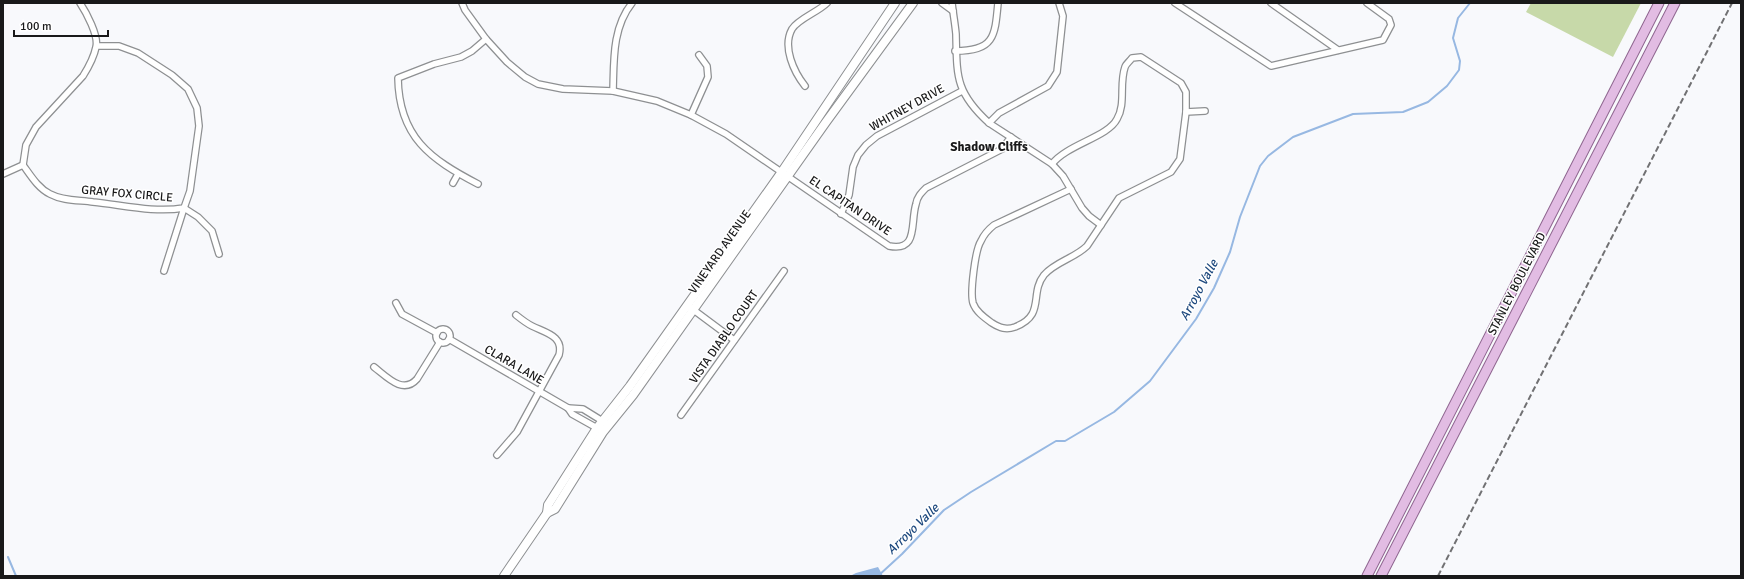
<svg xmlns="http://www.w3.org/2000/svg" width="1744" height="579" font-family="Signika,sans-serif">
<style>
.park{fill:#c7d9a9}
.water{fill:#97b8e2}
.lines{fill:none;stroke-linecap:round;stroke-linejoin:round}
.stream{stroke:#97b8e2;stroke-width:2}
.street-casing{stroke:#8e9092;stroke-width:8}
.secondary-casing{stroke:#8e9092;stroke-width:10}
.primary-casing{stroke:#8f6690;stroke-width:11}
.street{stroke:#fff;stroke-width:5.5}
.secondary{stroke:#fff;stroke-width:8}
.primary{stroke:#e2bce3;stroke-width:9}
.rail{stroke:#717173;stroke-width:2;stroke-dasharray:6 3;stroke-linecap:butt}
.labels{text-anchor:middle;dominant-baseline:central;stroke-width:3;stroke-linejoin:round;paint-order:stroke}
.street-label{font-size:12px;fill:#19191a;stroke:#fff}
.neighbourhood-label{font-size:13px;font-weight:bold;fill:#19191a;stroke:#fff}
.water-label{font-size:13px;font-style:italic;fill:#1e497e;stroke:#fff}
</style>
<rect width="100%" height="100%" fill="#f8f9fc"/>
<!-- park -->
<path class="park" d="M1531,3H1641L1613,57L1526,12Z"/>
<!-- water -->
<path class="water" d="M878,567L883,576H850L856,573Z"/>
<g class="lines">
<!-- stream -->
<g class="stream">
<path d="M8,557L16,576"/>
<path d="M878,576L902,554L944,510L971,492L1056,441H1065L1114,412L1150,381L1196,319L1214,288L1230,252L1240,217L1260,166L1268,156L1293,137L1353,114L1403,112L1428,102L1447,86L1459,70L1460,61L1453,38L1458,18L1470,3"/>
</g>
<defs>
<g id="street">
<path d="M80,3C86,12 99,36 96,47C94,57 88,68 83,76L36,127L26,145L23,165C31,176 38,188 50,194C63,201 79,200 93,202C123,205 154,213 184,208L190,191L199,126L197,108L188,89L172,75L138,53L119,46H97"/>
<path d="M462,3L465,10L486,39L507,62L525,77L538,84L563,89L613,91L657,101L691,115L726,134L889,246C919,252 910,223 916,204C917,197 921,193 926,188L1002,149L1011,137"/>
<path d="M942,3L953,11"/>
<path d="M952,3C953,13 955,23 956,34C957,76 955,92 989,123L1052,164L1063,176L1082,208L1089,216L1101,225"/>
<path d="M1175,3L1271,66L1383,40L1391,25L1389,19L1367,3"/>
<path d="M1271,3L1338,50"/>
<path d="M955,51C994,51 995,37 998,3"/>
<path d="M805,86C794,72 782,47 792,29C798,19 818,12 827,3"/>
<path d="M613,91C614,61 612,28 632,3"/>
<path d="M1186,112L1205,111"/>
<path d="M691,115L708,77L707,66L699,55"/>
<path d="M989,123L999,113L1048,86L1057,72L1063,16L1059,3"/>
<path d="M1052,164C1068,144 1108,137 1117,119C1126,104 1119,84 1125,67C1126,64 1130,61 1132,58L1141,57L1181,83L1186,92V112L1180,159L1171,172L1119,198L1087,246C1075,258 1055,262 1044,275C1029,294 1046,315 1015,327C1006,330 1000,328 992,323C985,318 976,312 973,303C970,293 975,250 981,241C984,234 989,229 994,225L1071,189"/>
<path d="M3,174L23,165"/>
<path d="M453,183L458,174"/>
<path d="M478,184C430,159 399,137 398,78L434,64L461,57L472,51L486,39"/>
<path d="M841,214L849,195L853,167L858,155L866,145L877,136L962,91"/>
<path d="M164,271L184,208L198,217L212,231L219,254"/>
<path d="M396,303L402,314L437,333"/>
<path d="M691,308L734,340"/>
<circle cx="443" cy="336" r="7"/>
<path d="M449,339L568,408L572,414L597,428L599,427"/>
<path d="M374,367C387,377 403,395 417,379L440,342"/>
<path d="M568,408L583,409L604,422"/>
<path d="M681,415L784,271"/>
<path d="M497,455L517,432L559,355C564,336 546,333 532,326C526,323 521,319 516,315"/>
</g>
<g id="secondary">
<path d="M547,513L548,505L597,428L630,386L781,173L895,3"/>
<path d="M504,576L547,513L555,509L603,432L633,395L826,122L913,3"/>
</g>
<g id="primary">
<path d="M1367,576L1659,3"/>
<path d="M1381,576L1675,3"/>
</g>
</defs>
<!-- street casing -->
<use href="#street" class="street-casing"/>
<!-- secondary casing -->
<use href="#secondary" class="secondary-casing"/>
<!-- primary casing -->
<use href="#primary" class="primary-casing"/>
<!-- street -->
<use href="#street" class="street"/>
<!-- secondary -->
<use href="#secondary" class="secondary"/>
<!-- primary -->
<use href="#primary" class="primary"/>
<!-- rail -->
<path class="rail" d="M1438,576L1732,3"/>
</g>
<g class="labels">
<!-- street labels -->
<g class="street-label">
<text transform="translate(907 108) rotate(-29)">WHITNEY DRIVE</text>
<text transform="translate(127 194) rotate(5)">GRAY FOX CIRCLE</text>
<text transform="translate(850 206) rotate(34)">EL CAPITAN DRIVE</text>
<text transform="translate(720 252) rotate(-55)">VINEYARD AVENUE</text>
<text transform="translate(1517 284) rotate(-63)">STANLEY BOULEVARD</text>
<text transform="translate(724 337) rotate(-55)">VISTA DIABLO COURT</text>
<text transform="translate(514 365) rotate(30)">CLARA LANE</text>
</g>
<!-- neighbourhood labels -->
<g class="neighbourhood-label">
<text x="989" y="147">Shadow Cliffs</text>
</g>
<!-- water labels -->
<g class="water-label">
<text transform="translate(1199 290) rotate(-62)">Arroyo Valle</text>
<text transform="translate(913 529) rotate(-44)">Arroyo Valle</text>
</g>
</g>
<!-- border -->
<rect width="1744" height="579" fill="none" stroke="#19191a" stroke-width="8"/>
<!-- scale -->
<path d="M14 30v6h94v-6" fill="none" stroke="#19191a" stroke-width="2"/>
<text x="20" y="30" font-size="12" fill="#19191a" stroke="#ffffff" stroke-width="3" paint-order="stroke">100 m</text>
</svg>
